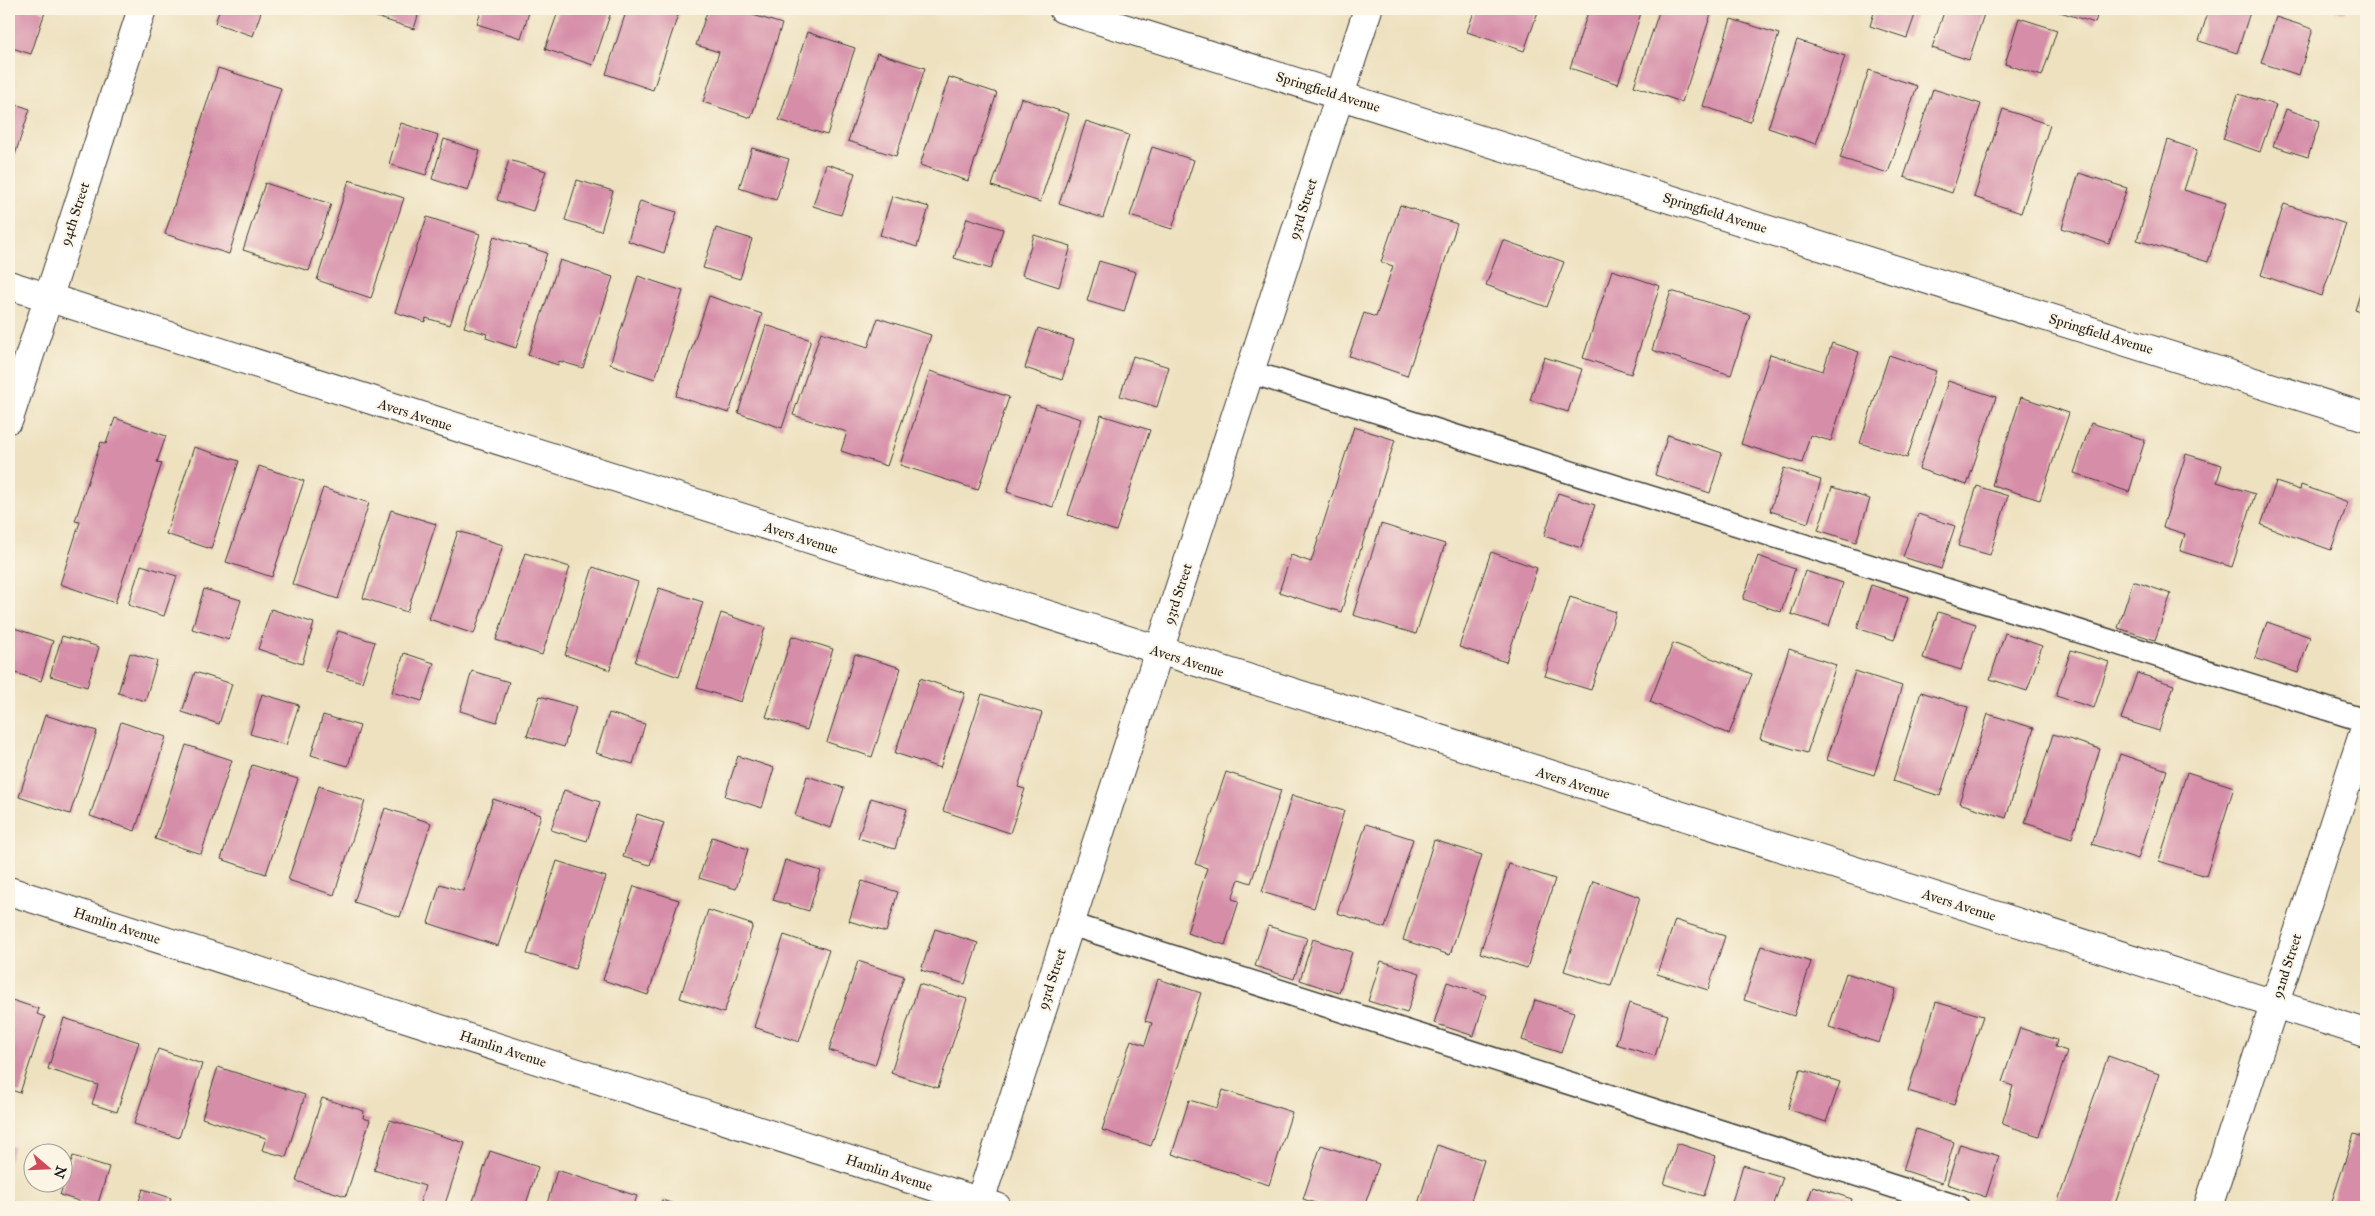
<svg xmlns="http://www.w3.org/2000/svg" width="2375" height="1216" font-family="'IM FELL Great Primer',serif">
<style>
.building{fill:#d68da8}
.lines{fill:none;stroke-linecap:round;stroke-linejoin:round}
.service-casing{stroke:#3b3a34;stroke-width:25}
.minor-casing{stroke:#3b3a34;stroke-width:30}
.service{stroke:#fff;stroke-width:22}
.minor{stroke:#fff;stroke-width:28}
.labels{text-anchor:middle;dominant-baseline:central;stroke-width:4;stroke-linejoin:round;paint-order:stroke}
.street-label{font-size:14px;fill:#1c1c1c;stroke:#fcf5e5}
</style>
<rect width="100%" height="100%" fill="#fcf5e5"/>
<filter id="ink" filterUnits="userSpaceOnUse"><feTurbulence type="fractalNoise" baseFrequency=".02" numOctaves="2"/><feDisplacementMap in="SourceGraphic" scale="10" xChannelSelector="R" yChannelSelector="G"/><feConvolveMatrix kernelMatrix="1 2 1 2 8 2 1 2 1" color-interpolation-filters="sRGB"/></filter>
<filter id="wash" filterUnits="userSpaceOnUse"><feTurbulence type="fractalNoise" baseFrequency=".0096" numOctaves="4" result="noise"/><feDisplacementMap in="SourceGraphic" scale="20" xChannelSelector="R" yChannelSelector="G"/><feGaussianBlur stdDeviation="1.12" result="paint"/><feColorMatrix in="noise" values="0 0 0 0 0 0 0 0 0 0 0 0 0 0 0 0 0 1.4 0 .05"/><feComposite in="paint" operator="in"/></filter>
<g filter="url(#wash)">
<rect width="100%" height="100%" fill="#ede1bf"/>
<g id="blocks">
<!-- building -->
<g class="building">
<path d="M9,9H36L45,12L31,54L9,47Z"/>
<path d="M220,9H262L253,36L215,23Z"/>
<path d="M368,9H420L414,29L367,14Z"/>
<path d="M482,9H530L521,38L477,24Z"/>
<path d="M559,9H612L593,65L545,49Z"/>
<path d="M627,9H680L653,90L606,74Z"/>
<path d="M708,9L733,11L734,9L782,24L751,118L703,102L719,52L696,45Z"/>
<path d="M1475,9H1539L1524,51L1467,32Z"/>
<path d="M1589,9H1629L1641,13L1618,84L1570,68Z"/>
<path d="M1660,9H1695L1711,14L1682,102L1634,86Z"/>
<path d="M1875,9H1917L1907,38L1870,26Z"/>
<path d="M1945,9H1968L1984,14L1969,60L1932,48Z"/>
<path d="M2058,9H2099L2095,23L2057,11Z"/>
<path d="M2209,9H2251L2237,53L2199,41Z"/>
<path d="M2332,9H2346L2345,13Z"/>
<path d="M2276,17L2313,29L2299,75L2261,63Z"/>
<path d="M2019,18L2057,30L2042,76L2005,64Z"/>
<path d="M1731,19L1779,34L1750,122L1703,106Z"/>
<path d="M807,32L855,48L827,135L779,120Z"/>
<path d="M1797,40L1845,56L1816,144L1768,128Z"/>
<path d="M877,53L925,68L896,156L848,141Z"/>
<path d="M218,68L281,88L229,254L165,234Z"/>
<path d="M1869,70L1917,86L1888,173L1840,158Z"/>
<path d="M949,77L997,93L968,181L920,165Z"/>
<path d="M1933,89L1981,104L1952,193L1904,177Z"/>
<path d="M2238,94L2276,105L2260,152L2223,139Z"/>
<path d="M1021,98L1069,114L1040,202L992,186Z"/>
<path d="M9,102L30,109L9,173Z"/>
<path d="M2003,109L2050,125L2021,213L1974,197Z"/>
<path d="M2286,109L2320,121L2308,157L2273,146Z"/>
<path d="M1086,121L1129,135L1103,218L1059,204Z"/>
<path d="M401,123L438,135L426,175L389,164Z"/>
<path d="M444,139L480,151L468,191L432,179Z"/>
<path d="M2168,140L2197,150L2184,190L2226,203L2208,262L2137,240Z"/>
<path d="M1152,147L1194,160L1172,229L1130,216Z"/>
<path d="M752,148L789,159L776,200L739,188Z"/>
<path d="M509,160L546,171L533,211L497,200Z"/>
<path d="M826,164L855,173L841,215L813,206Z"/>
<path d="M2079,173L2127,188L2109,244L2062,228Z"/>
<path d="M349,180L404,198L371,298L317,280Z"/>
<path d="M577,180L613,191L601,231L565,220Z"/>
<path d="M265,183L331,204L309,271L243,250Z"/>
<path d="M892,196L929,207L917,247L880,235Z"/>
<path d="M640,201L677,212L664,253L628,241Z"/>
<path d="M2284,204L2346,224L2322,296L2261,275Z"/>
<path d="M1400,205L1457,224L1407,376L1349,356L1364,313L1376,317L1393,266L1381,262Z"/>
<path d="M427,217L480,234L450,325L426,318L425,322L395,312Z"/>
<path d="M967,218L1003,229L991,269L954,258Z"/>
<path d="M716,228L752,239L740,279L703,268Z"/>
<path d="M1034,235L1071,246L1059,287L1022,275Z"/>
<path d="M494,236L547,253L516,348L486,338L487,334L464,327Z"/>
<path d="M1503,240L1564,262L1547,307L1486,285Z"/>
<path d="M560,260L613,277L583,368L559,361L558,365L528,355Z"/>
<path d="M1099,261L1136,272L1124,312L1087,301Z"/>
<path d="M1612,270L1660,286L1631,374L1583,358Z"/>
<path d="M2366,275V314L2355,310Z"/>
<path d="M638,276L683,291L655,379L610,364Z"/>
<path d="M1671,291L1750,315L1731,375L1652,350Z"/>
<path d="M709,296L762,314L729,413L676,396Z"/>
<path d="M878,318L931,335L887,466L841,451L847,432L793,415L821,332L868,347Z"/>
<path d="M766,325L811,340L782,428L738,413Z"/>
<path d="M1038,328L1074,340L1062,380L1025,368Z"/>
<path d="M1832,343L1859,352L1831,441L1810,435L1802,463L1741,444L1770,354L1823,371Z"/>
<path d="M1889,355L1936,371L1907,458L1860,443Z"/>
<path d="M1133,356L1169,367L1157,407L1120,396Z"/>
<path d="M1544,357L1582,369L1568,412L1530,400Z"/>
<path d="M930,371L1009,397L978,490L900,465Z"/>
<path d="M1948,381L1996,397L1967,485L1919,469Z"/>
<path d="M2021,397L2069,413L2040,500L1992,485Z"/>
<path d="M1036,405L1081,419L1053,507L1007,492Z"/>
<path d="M1101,415L1150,430L1116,531L1068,515Z"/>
<path d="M115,418L166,436L157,462L162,463L115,603L60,584L80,522L75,521L101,442L106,444Z"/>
<path d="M2091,423L2145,440L2129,492L2074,473Z"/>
<path d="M1354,427L1395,440L1341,612L1279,592L1291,555L1311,562Z"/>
<path d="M1668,435L1722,453L1710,493L1655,475Z"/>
<path d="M194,447L239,461L211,549L166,534Z"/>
<path d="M2186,454L2222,465L2217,482L2255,494L2232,567L2180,551L2185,534L2163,527Z"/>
<path d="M259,466L304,481L272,577L226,562Z"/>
<path d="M1784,468L1821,480L1808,523L1770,511Z"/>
<path d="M2276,482L2300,490L2301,485L2348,502L2331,550L2261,525Z"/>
<path d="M1977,486L2008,496L1990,555L1958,546Z"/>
<path d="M1832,487L1870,499L1856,542L1818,530Z"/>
<path d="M323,488L369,503L338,599L292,584Z"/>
<path d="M1558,493L1595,505L1581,548L1544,536Z"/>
<path d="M391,510L436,524L407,612L363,598Z"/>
<path d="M1918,514L1955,526L1941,569L1903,557Z"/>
<path d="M1381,524L1445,544L1416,634L1353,615Z"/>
<path d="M458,531L503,545L474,634L429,619Z"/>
<path d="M1491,552L1537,568L1506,662L1459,647Z"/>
<path d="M525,553L570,567L542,655L496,640Z"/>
<path d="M1758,556L1795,569L1781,612L1743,599Z"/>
<path d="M141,565L177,576L164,616L128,605Z"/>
<path d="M593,567L638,582L610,670L565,655Z"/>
<path d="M1805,571L1843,583L1829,626L1791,614Z"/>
<path d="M2133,581L2171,594L2155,640L2118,628Z"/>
<path d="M1871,585L1908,597L1894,640L1857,628Z"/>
<path d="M659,588L703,602L679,677L635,662Z"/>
<path d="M204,589L241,600L229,640L192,629Z"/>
<path d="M1570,597L1616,612L1591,690L1545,676Z"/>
<path d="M271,609L314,623L302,664L258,649Z"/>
<path d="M1938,612L1976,624L1961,670L1923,658Z"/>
<path d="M721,613L765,628L741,702L697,688Z"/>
<path d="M2267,622L2310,637L2298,673L2255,658Z"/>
<path d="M14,628L53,641L41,681L9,671V645Z"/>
<path d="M338,631L375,642L362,682L325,671Z"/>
<path d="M2005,633L2042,646L2027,691L1990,679Z"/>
<path d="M62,636L99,647L87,687L50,676Z"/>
<path d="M792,636L833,649L807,730L766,717Z"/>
<path d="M1673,643L1752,674L1729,734L1650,702Z"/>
<path d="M1789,649L1836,665L1807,753L1760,739Z"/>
<path d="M2071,650L2109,662L2094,708L2056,696Z"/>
<path d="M130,653L157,661L145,701L118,693Z"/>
<path d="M404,653L434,663L422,701L392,692Z"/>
<path d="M855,654L901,668L872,757L827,742Z"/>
<path d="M472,671L509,682L497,722L460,711Z"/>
<path d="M1855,671L1902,686L1874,775L1827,760Z"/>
<path d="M195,672L232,684L219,724L182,712Z"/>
<path d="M2137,673L2174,685L2159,731L2121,719Z"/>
<path d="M920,678L965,693L940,768L895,753Z"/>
<path d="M1921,692L1968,707L1940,796L1893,781Z"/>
<path d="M262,694L299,705L286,745L250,734Z"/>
<path d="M982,694L1042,713L1018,787L1025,789L1010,833L943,811Z"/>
<path d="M540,696L576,707L564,747L527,736Z"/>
<path d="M609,713L645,724L633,764L596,753Z"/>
<path d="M1988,714L2034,728L2006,818L1959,803Z"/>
<path d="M45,715L97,731L70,814L19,797Z"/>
<path d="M323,715L360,726L348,766L311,755Z"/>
<path d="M121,722L166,737L135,831L90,816Z"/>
<path d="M2053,734L2100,749L2072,838L2025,823Z"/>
<path d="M186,745L232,760L201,854L155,839Z"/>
<path d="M2120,754L2167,770L2138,859L2092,844Z"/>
<path d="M738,756L774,768L762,808L725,796Z"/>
<path d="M252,765L298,779L266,874L221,859Z"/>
<path d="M1226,772L1281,790L1251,883L1239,879L1232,899L1239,901L1225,945L1187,933L1207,868L1195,864Z"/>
<path d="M2187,772L2234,787L2206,876L2159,861Z"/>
<path d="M807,776L844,788L831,828L795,816Z"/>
<path d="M319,786L365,801L334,895L288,880Z"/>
<path d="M564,790L600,802L587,841L551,830Z"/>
<path d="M1292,795L1344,811L1314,908L1262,892Z"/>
<path d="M871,798L907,809L895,849L858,838Z"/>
<path d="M493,799L541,815L498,946L428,923L440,884L463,891Z"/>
<path d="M385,808L431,823L400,917L354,902Z"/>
<path d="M637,814L664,823L650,865L623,857Z"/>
<path d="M1366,824L1413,839L1385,928L1337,913Z"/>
<path d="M712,837L748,849L736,889L699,878Z"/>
<path d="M1434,840L1482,855L1450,955L1403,940Z"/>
<path d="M785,860L821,871L809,911L773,900Z"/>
<path d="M557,861L606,877L575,969L527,954Z"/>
<path d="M1509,864L1555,879L1527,968L1480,953Z"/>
<path d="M862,881L898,892L886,932L849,921Z"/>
<path d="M1593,881L1640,897L1611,986L1564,971Z"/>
<path d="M634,886L679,900L648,995L603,980Z"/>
<path d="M708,910L753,925L724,1013L680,998Z"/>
<path d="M1675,920L1725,936L1708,990L1657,974Z"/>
<path d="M1268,926L1307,938L1294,979L1255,966Z"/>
<path d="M935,929L978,943L965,984L921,970Z"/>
<path d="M784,935L829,950L799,1042L754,1027Z"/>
<path d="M1313,939L1352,952L1339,993L1300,980Z"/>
<path d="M1761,946L1811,962L1794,1016L1744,1000Z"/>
<path d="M858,961L904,976L875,1065L829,1050Z"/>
<path d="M1381,961L1420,973L1407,1013L1368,1001Z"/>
<path d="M1846,973L1896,989L1879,1043L1829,1027Z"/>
<path d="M1158,979L1201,993L1151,1146L1102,1130L1131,1040L1145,1045L1152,1023L1145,1021Z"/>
<path d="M1447,982L1486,995L1474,1036L1434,1023Z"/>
<path d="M919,984L967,999L938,1088L891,1073Z"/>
<path d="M9,999L39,1009L37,1014L45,1017L20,1093L9,1089Z"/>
<path d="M1535,1000L1574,1012L1561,1053L1522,1040Z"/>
<path d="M1936,1002L1983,1016L1954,1105L1908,1091Z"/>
<path d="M1629,1003L1668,1015L1655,1056L1616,1044Z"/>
<path d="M64,1018L139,1042L117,1112L92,1104L98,1085L48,1069Z"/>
<path d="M2020,1028L2057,1040L2055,1047L2067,1051L2039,1136L2002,1124L2013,1086L2002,1082Z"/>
<path d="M158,1049L202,1064L179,1138L134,1124Z"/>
<path d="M2108,1056L2159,1074L2114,1207H2056Z"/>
<path d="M218,1067L305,1095L286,1157L262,1150L266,1138L202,1118Z"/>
<path d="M1800,1069L1840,1082L1826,1122L1788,1109Z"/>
<path d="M1223,1090L1292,1112L1269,1185L1172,1154L1189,1100L1217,1108Z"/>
<path d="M322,1098L364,1111L363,1118L370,1120L346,1196L296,1181Z"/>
<path d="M390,1120L465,1143L444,1207L419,1206L425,1186L374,1170Z"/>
<path d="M1916,1129L1954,1142L1942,1183L1903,1170Z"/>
<path d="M2354,1134L2366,1138V1207H2330Z"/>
<path d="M1677,1143L1716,1156L1704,1196L1664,1184Z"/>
<path d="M1960,1144L1999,1156L1986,1197L1947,1184Z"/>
<path d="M9,1145L14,1147L9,1162Z"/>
<path d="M1321,1145L1379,1164L1364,1207H1328L1303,1199Z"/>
<path d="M1437,1145L1484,1160L1469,1207H1417Z"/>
<path d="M490,1151L538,1167L525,1207H471Z"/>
<path d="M73,1156L109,1167L97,1207L60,1195Z"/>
<path d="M1743,1165L1783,1177L1773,1207H1738L1731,1205Z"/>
<path d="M557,1170L637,1196L633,1207H546Z"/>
<path d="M1813,1186L1852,1199L1850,1207H1806Z"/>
<path d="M143,1189L171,1198L168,1207H137Z"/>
<path d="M662,1200L683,1207H660Z"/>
</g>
</g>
</g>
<g filter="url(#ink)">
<use href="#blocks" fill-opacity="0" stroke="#3b3a34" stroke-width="1"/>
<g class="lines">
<defs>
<g id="service">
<path d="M1250,372L2366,721"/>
<path d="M1070,924L1958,1207"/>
</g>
<g id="minor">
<path d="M1063,9L2366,417"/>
<path d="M9,285L2366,1033"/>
<path d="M9,419L142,9"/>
<path d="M9,891L997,1207"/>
<path d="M978,1207L1368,9"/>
<path d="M2208,1207L2366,725"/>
</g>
</defs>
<!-- service casing -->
<use href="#service" class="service-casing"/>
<!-- minor casing -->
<use href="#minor" class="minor-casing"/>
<!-- service -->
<use href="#service" class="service"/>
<!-- minor -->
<use href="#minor" class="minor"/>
</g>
</g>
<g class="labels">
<!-- street labels -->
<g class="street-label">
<text transform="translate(1328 92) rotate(17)">Springfield Avenue</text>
<text transform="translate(1303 209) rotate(-72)">93rd Street</text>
<text transform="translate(1715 213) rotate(17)">Springfield Avenue</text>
<text transform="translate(75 214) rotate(-72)">94th Street</text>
<text transform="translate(2101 334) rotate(17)">Springfield Avenue</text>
<text transform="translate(415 415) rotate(18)">Avers Avenue</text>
<text transform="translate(801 538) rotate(18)">Avers Avenue</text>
<text transform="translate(1178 594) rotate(-72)">93rd Street</text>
<text transform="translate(1187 661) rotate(18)">Avers Avenue</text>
<text transform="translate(1573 783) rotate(18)">Avers Avenue</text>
<text transform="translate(1959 905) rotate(18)">Avers Avenue</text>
<text transform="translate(117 926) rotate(18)">Hamlin Avenue</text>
<text transform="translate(2287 966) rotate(-72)">92nd Street</text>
<text transform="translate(1052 979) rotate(-72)">93rd Street</text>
<text transform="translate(503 1049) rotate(18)">Hamlin Avenue</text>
<text transform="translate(889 1173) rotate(18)">Hamlin Avenue</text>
</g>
</g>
<!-- margin -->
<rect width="2375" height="1216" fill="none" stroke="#fcf5e5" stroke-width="30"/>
<!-- north arrow -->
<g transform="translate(48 1168) rotate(109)"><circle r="24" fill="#fcf5e5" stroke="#a29e95"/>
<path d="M0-4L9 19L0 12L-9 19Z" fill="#d1495b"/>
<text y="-8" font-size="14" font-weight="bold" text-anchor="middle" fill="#1c1c1c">N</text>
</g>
</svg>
